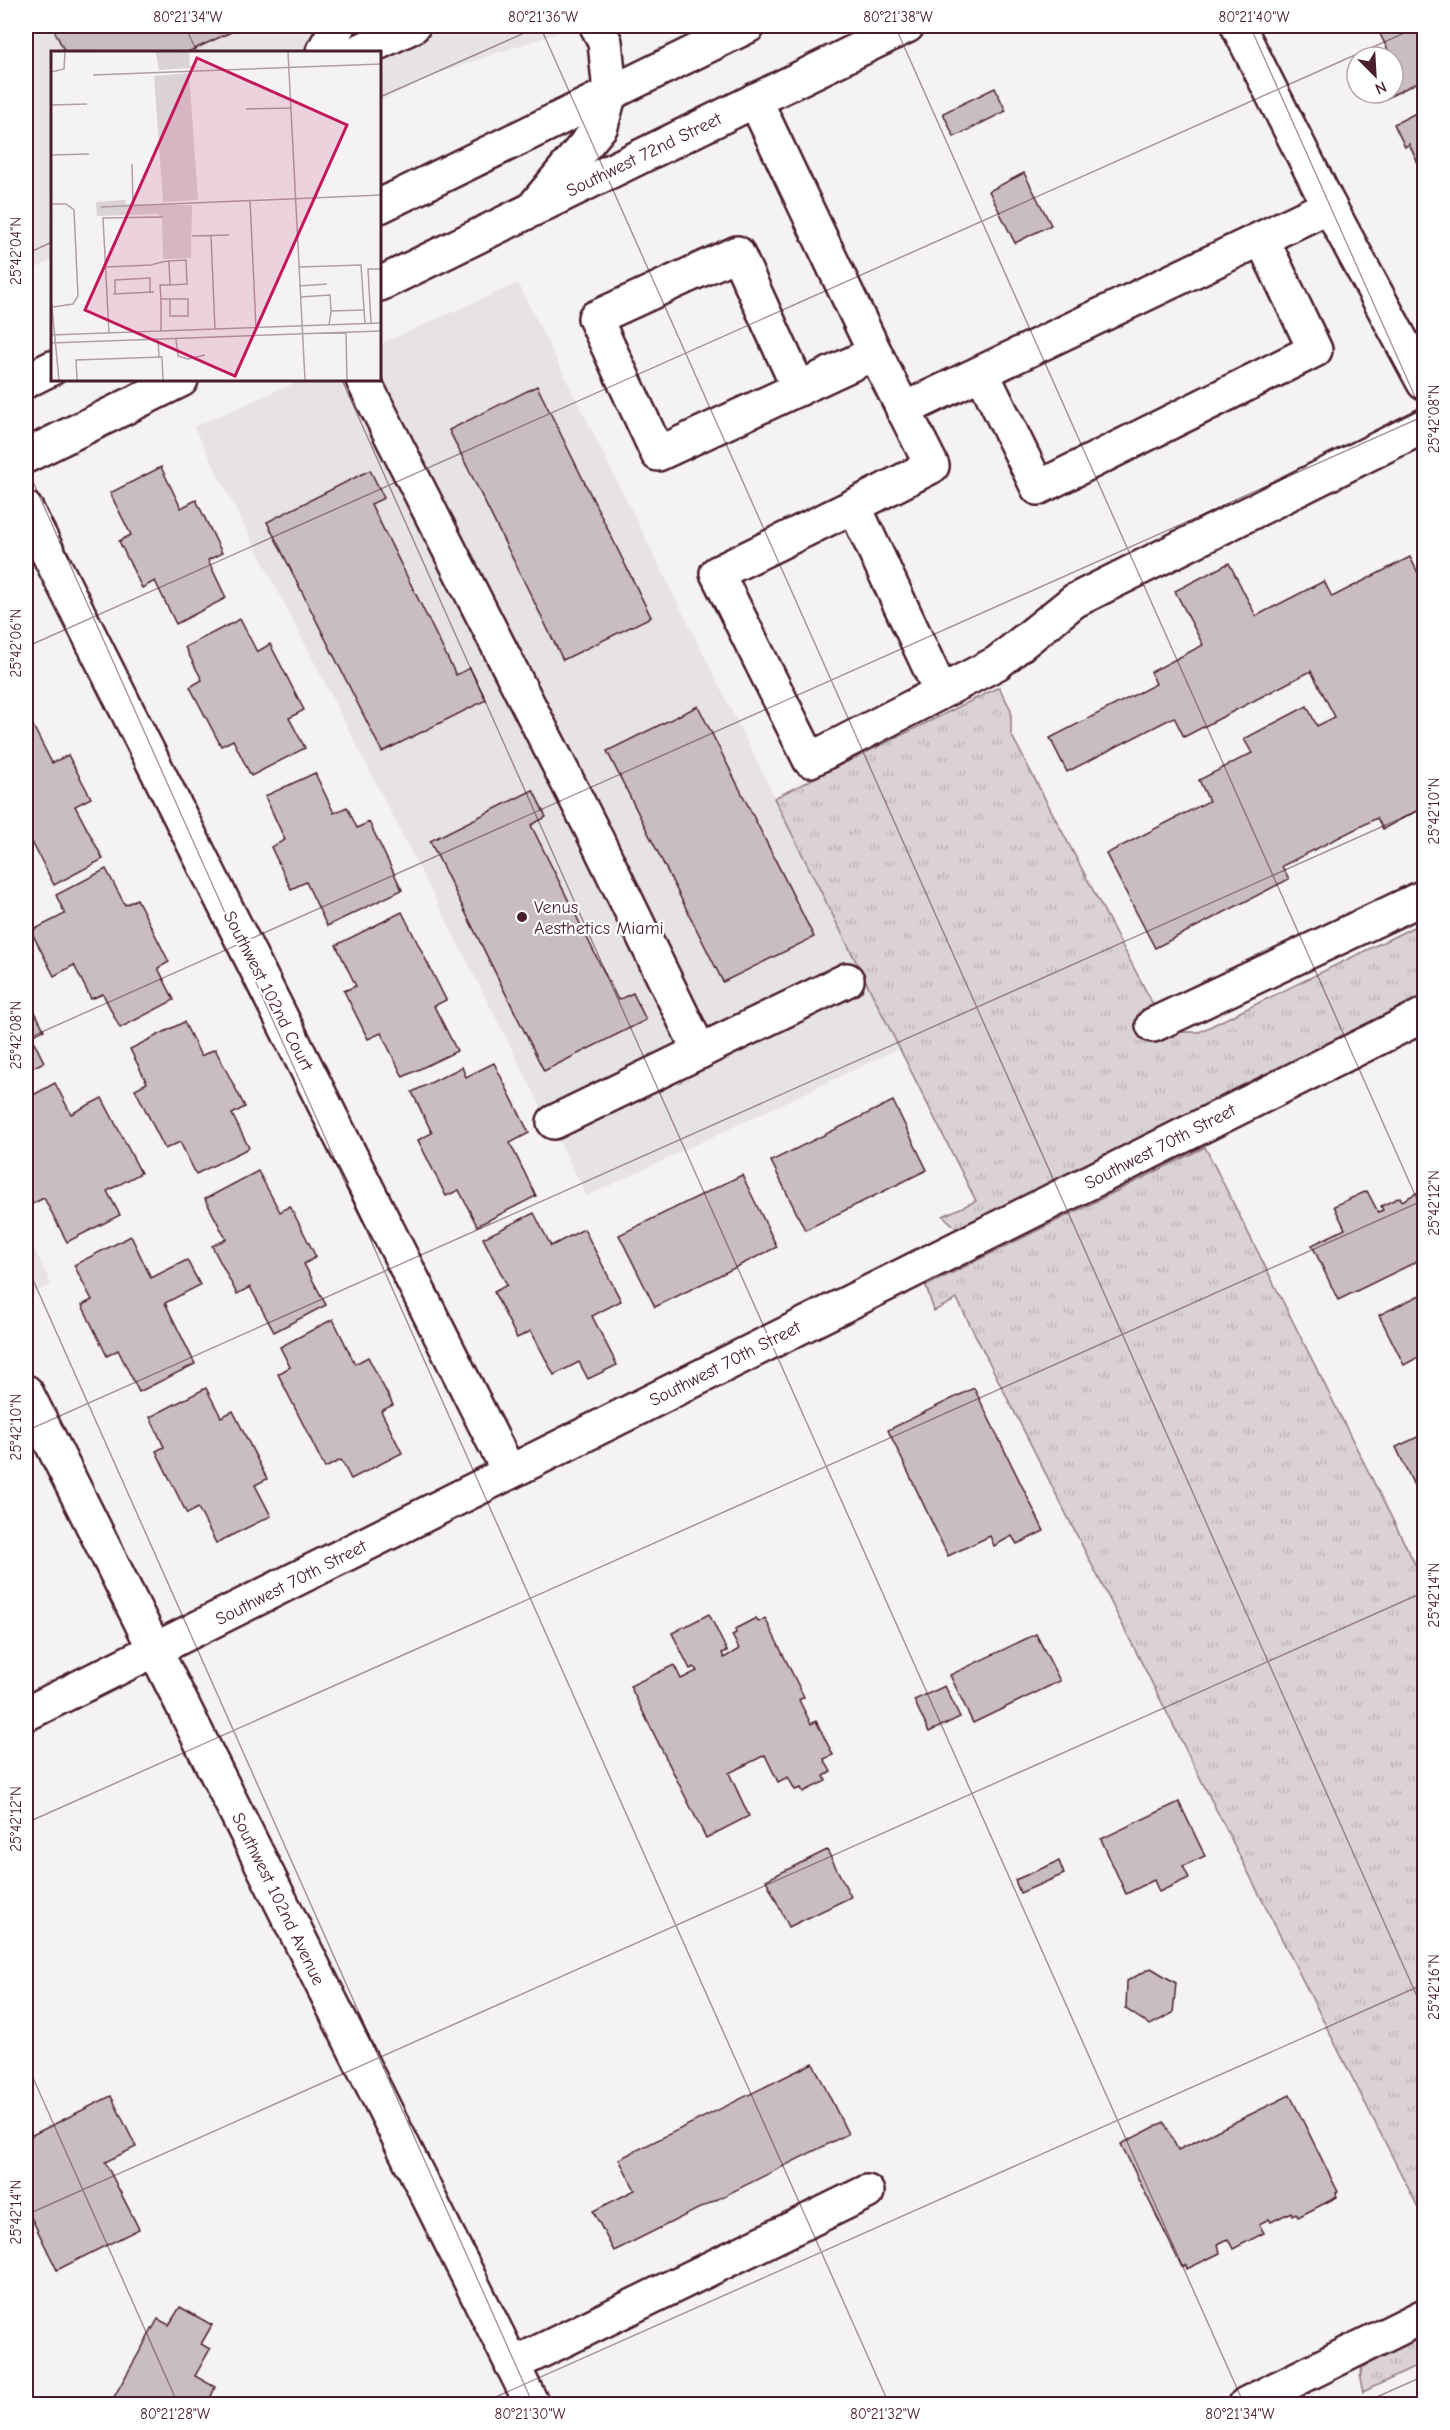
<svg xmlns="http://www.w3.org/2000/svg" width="1450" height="2430" font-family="'Comic Neue',sans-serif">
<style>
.built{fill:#e7e2e3}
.grass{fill:url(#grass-tufts);stroke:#927880;stroke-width:1.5}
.building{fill:#cabdc1;stroke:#4a1f2b;stroke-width:1.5}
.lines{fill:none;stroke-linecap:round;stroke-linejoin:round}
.minor-casing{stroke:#4a1f2b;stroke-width:38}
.major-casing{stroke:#4a1f2b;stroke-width:38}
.minor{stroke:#fff;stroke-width:33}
.major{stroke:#fff;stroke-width:33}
.ticks{fill:none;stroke:#4a1f2b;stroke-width:1.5;stroke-opacity:0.45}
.poi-dot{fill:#4a1f2b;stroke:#fff;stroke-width:2}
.labels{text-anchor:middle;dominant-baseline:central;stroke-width:4.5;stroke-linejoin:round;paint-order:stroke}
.street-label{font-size:18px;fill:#4a1f2b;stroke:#fff}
.poi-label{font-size:18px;fill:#4a1f2b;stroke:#fff;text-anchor:start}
.inset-road{fill:none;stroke:#b09ea2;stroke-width:1.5}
.view{fill:#c2185b;fill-opacity:0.15;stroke:#c2185b;stroke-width:3}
.inset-edge{fill:none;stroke:#4a1f2b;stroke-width:3}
.neatline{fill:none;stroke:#4a1f2b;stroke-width:2}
.ticks-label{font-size:15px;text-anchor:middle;fill:#4a1f2b}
</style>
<defs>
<pattern id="grass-tufts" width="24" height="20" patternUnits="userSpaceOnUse" patternTransform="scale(1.5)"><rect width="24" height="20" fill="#dbd2d5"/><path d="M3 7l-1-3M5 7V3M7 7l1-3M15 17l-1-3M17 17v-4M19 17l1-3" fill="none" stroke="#bdb4b7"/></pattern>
</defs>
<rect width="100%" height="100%" fill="#f4f2f2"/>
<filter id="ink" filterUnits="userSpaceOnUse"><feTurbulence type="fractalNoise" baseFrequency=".0167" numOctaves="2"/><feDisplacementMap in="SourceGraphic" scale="12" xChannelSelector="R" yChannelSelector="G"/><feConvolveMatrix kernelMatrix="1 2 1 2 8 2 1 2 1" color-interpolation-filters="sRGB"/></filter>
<g filter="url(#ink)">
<!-- built -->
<g class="built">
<path d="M26,26H578L438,73L380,101V52H52V260L26,273Z"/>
<path d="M518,283L900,1048L587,1196L194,427L301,380H380V344Z"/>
<path d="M26,1232L51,1284L26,1297Z"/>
</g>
<!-- grass -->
<g class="grass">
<path d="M999,687L1011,710V734L1155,1008L1172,1032H1199L1424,922V1000L959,1230L943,1216L976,1201L774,798Z"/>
<path d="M1205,1147L1424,1582V2219L957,1299L934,1311L926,1286Z"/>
<path d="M1424,2336V2363L1363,2392L1360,2379L1362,2367Z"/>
</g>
<!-- building -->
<g class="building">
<path d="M52,26H244L188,52H65Z"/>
<path d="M1376,26H1424V79L1379,102L1375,93H1393V57H1384L1390,54Z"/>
<path d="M995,88L1006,111L954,137L943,113Z"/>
<path d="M1424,109V176L1409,144L1405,147L1394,124Z"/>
<path d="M1024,173L1051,225L1015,243L989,191Z"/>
<path d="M537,386L651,617L563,660L449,430Z"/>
<path d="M161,467L181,508L196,500L222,553L208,560L226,598L176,624L155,581L142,588L119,541L131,535L110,493Z"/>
<path d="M370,470L384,498L371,504L456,675L470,668L486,700L382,752L267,522Z"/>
<path d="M1410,557L1424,585V807L1383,829L1377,818L1282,866L1289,879L1155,948L1106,854L1209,801L1199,780L1252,753L1244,739L1307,706L1317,726L1335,717L1311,671L1184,737L1174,717L1067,772L1050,738L1156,684L1151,672L1203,645L1175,591L1229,563L1256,616L1324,581L1332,597Z"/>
<path d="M240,619L257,652L270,644L304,710L289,718L305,748L251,776L233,740L221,746L190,687L202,680L185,647Z"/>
<path d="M698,706L814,937L723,982L607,751Z"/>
<path d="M28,716L52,763L68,755L91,798L75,806L103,859L54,885L32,842L26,846V718Z"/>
<path d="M315,773L334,813L347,807L357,828L369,822L402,890L327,926L306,882L291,889L271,847L285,840L265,796Z"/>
<path d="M533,790L546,817L531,825L618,1000L633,993L646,1020L544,1071L430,841Z"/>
<path d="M106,869L125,905L137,899L169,962L158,968L174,1000L120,1028L103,994L91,999L74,965L54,976L31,931L65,914L56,895Z"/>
<path d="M402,912L446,1000L434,1006L457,1051L403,1077L381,1033L368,1039L344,991L356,986L336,945Z"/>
<path d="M26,994L44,1030L31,1036L44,1062L26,1071Z"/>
<path d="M184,1022L201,1056L215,1049L245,1107L232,1114L249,1148L196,1174L180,1142L165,1149L135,1089L147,1083L130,1049Z"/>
<path d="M494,1063L529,1133L510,1143L536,1196L477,1226L459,1190L446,1196L418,1140L432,1133L412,1092L462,1067L466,1077Z"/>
<path d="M55,1083L71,1114L102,1098L141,1173L107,1191L120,1215L67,1242L44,1198L32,1204L26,1192V1099Z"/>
<path d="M893,1101L927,1170L805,1230L771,1161Z"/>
<path d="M258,1171L280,1212L290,1206L316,1257L304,1264L326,1305L274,1332L250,1287L237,1294L212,1246L226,1239L205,1199Z"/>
<path d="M742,1175L777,1247L655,1307L619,1235Z"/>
<path d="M1424,1189V1258L1338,1300L1312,1245L1345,1229L1334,1206L1367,1191L1378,1212L1383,1210L1381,1206L1400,1197L1402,1201Z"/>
<path d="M534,1213L551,1246L584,1229L621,1301L592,1316L617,1365L588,1379L579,1362L554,1375L531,1331L517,1338L494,1292L507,1285L483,1238Z"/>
<path d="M131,1236L151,1278L187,1260L200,1285L165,1303L195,1364L139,1392L118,1350L107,1356L82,1305L92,1300L74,1265Z"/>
<path d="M1424,1293V1354L1404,1365L1379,1315Z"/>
<path d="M333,1319L355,1364L368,1357L393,1405L381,1411L402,1453L351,1479L341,1460L325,1468L278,1374L290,1367L280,1347Z"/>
<path d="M206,1388L221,1417L233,1411L267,1479L255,1485L271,1516L216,1543L198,1508L187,1514L156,1451L164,1447L150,1417Z"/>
<path d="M974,1388L1044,1531L1017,1544L1012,1536L994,1546L990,1536L948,1556L888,1430Z"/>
<path d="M1424,1434V1507L1396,1447Z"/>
<path d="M709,1614L727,1651L722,1653L724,1658L739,1649L732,1635L736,1633L735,1629L756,1618L759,1622L765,1618L804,1697L799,1700L811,1724L816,1721L833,1755L824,1759L831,1772L824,1776L826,1781L803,1792L801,1788L795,1790L788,1777L778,1782L765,1755L729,1773L749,1816L706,1838L630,1686L674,1665L681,1679L697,1671L694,1667L690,1669L672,1633Z"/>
<path d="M1036,1634L1060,1681L973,1723L950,1675Z"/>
<path d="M945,1686L960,1717L929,1732L914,1700Z"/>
<path d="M1179,1802L1205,1856L1183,1866L1189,1878L1159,1892L1154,1880L1126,1894L1101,1839Z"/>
<path d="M827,1850L851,1897L789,1927L766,1880Z"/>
<path d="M1059,1861L1064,1874L1020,1893L1015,1880Z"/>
<path d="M1151,1968L1176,1983L1173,2013L1150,2025L1126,2009L1127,1981Z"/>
<path d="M813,2063L848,2134L614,2251L593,2211L635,2190L619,2159Z"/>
<path d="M1290,2095L1338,2192L1336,2193L1337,2197L1298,2217L1296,2213L1292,2215L1291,2212L1271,2222L1269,2219L1259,2224L1264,2233L1233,2249L1228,2239L1218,2244L1220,2253L1187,2269L1186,2265L1182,2267L1121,2144L1164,2122L1178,2150Z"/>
<path d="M111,2096L136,2147L105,2162L139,2229L57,2270L26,2207V2138Z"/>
<path d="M180,2307L212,2325L201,2344L210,2349L195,2376L215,2387L208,2404H110L158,2319L169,2325Z"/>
</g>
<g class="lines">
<defs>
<g id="minor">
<path d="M597,26L605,42L610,92"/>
<path d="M1238,26L1329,206L1424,383"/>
<path d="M323,52L338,26"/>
<path d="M358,52L413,26"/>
<path d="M755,100L875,353"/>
<path d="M982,373L1038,488L1315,350L1262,239"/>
<path d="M363,380L591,828L700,1052"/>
<path d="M799,389L737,253L595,318L658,454L875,353L932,466L854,506"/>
<path d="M903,410L1329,206"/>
<path d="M26,509L509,1472"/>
<path d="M941,692L854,506L717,573L810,760L997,663L1074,601L1424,426"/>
<path d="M1153,1025L1424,897"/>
<path d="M554,1122L847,980"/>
<path d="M26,1392L532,2404"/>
<path d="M26,1714L1424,1015"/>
<path d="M512,2365L867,2192"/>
<path d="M1246,2404L1424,2316"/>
</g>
<g id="major">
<path d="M537,203L601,126L610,92"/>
<path d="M380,206L748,26"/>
<path d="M380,284L907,26"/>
<path d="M26,381L52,368"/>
<path d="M26,456L181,380"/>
</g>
</defs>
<!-- minor casing -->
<use href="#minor" class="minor-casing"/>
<!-- major casing -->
<use href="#major" class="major-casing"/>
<!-- minor -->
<use href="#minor" class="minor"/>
<!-- major -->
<use href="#major" class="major"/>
</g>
</g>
<!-- ticks -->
<path class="ticks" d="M185,26L197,52M540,26L1424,2012M895,26L1424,1215M1250,26L1424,417M380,97L540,26M26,254L52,242M342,380L1244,2404M26,466L889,2404M26,647L1420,26M26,1039L1424,416M26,1264L533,2404M26,1431L1424,808M26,1823L1424,1200M26,2062L178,2404M26,2215L1424,1592M480,2404L1424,1984M1361,2404L1424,2376"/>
<!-- markers -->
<circle class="poi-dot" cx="522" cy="917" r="6"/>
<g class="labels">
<!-- street labels -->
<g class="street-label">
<text transform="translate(644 155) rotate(-26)">Southwest 72nd Street</text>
<text transform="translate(268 991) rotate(63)">Southwest 102nd Court</text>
<text transform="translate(1160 1147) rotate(-27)">Southwest 70th Street</text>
<text transform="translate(725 1364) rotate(-27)">Southwest 70th Street</text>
<text transform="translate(291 1583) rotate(-27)">Southwest 70th Street</text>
<text transform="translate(278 1899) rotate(64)">Southwest 102nd Avenue</text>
</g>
<!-- poi labels -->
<g class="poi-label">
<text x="534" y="907">Venus<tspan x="534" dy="21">Aesthetics Miami</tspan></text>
</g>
</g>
<!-- overview -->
<g transform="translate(51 51)">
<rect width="330" height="330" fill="#f4f2f2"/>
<path d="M105,1H138L139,15L153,16L108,19ZM138,22L147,149L112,151L103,25ZM75,149L74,153L141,154L140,207L112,208L111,168L107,163L46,165L45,151Z" fill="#dbd2d5"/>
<path class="inset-road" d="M237,1L254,329M0,21L13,18L14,1M42,24L330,13M0,54L36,53M195,58L240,57M0,104L38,103M81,113L82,155M199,149L205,277M0,153H15L23,159L27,245L22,253L2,256M50,156L330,144M160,184L164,278M141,185L178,184M54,216L100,214L111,211L118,210L135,209L136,233L119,234L118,210M247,216L310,214L314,273M119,234H109L110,248H137V265H119V248M248,235L276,233M64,242V229L99,227V241M62,243L103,241M0,246L8,329M249,246L279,244L280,260M110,248V280M320,272L317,218H330M278,274L280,260L314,259M295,281L296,329M58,282L52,167L112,166M0,284L330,272M107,288L108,306M125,288L127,305L137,308L154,304M0,292L330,280M26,329L25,309L111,306L112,329"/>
<path class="view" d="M146,7L296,74L184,325L34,259Z"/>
<rect width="330" height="330" class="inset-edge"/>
</g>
<!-- margin -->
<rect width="1450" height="2430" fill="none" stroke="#fff" stroke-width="66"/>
<!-- north arrow -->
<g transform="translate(1375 75) rotate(156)"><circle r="28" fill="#ffffff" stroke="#b7a5aa" stroke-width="1.5"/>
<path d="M0-4.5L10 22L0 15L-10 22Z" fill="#4a1f2b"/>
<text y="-9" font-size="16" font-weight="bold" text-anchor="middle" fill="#4a1f2b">N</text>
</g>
<rect x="33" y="33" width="1384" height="2364" class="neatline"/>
<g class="ticks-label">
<text x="188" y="22">80°21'34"W</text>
<text x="543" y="22">80°21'36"W</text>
<text x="898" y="22">80°21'38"W</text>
<text x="1254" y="22">80°21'40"W</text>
<text transform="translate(16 251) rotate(-90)" y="5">25°42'04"N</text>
<text transform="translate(1434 419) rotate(-90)" y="5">25°42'08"N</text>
<text transform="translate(16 643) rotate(-90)" y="5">25°42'06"N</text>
<text transform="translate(1434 811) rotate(-90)" y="5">25°42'10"N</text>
<text transform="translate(16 1035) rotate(-90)" y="5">25°42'08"N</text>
<text transform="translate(1434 1203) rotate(-90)" y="5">25°42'12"N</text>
<text transform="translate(16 1427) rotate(-90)" y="5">25°42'10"N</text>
<text transform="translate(1434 1595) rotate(-90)" y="5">25°42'14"N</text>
<text transform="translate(16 1819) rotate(-90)" y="5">25°42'12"N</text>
<text transform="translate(1434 1987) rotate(-90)" y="5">25°42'16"N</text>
<text transform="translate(16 2212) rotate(-90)" y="5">25°42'14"N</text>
<text x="175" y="2419">80°21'28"W</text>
<text x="530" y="2419">80°21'30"W</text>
<text x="885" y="2419">80°21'32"W</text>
<text x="1240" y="2419">80°21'34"W</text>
</g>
</svg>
